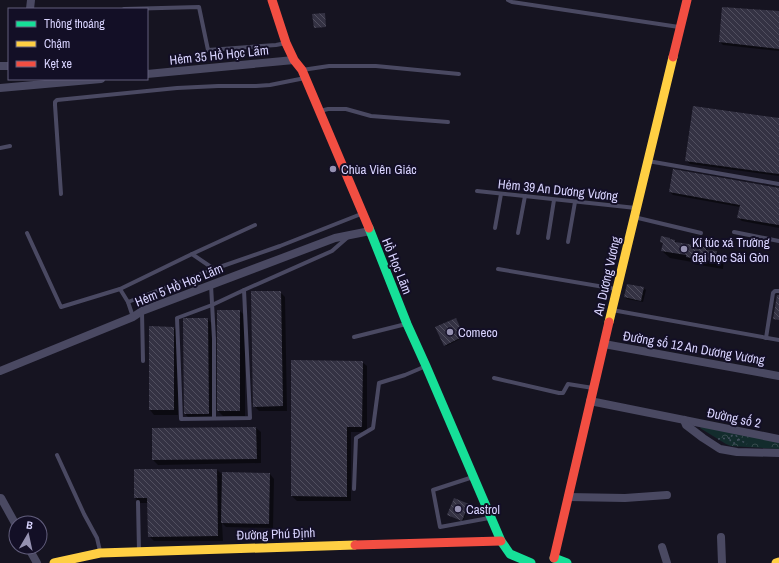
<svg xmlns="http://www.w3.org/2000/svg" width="779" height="563" font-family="'Archivo Narrow',sans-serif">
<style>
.forest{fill:url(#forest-crowns)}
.shadow{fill:#0007}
.building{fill:url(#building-back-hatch)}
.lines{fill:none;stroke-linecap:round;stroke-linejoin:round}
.path{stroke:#44505f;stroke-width:1.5;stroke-dasharray:2 3;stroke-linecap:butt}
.lane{stroke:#4a4962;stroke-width:4}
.street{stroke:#4a4962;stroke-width:8}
.fast{stroke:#16e098;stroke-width:9}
.slow{stroke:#ffcf43;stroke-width:9}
.jam{stroke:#f24e42;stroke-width:9}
.poi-dot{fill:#9591b1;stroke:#130f26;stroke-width:1.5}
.labels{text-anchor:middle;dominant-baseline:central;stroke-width:4;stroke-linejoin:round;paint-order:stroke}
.street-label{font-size:13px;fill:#d9d4ff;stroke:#130f26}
.poi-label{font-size:13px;fill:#d9d4ff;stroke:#130f26;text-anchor:start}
</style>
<defs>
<pattern id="forest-crowns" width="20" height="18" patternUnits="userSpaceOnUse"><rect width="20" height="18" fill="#132c2d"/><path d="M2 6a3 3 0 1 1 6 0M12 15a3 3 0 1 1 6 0" fill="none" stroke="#354a4c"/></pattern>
<pattern id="building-back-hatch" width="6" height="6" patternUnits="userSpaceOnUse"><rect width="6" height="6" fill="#343243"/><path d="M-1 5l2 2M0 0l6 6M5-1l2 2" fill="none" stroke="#514f5f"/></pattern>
</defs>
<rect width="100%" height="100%" fill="#161421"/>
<!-- forest -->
<path class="forest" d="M701,427L779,442V449L731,446L726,444L700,428Z"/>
<!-- shadow -->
<g class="shadow">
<path d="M779,12V51L723,45L720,42Z"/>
<path d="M779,119V176L690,164L686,160Z"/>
<path d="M779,189V228L742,221L738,218L740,207L673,195L670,192Z"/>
<path d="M670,239L672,240L675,241L677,243L706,249L708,251L717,252L724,260L723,269L694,264L692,262L670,258L662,251L664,244L661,242Z"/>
<path d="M643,288L646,290L643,302L627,299L625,297Z"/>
<path d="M280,292L285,297L287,411H259L254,406Z"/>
<path d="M240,311L245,316V416H223L218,411Z"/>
<path d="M208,319L212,324L213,419H190L185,414Z"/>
<path d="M456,319L464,337L446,346L445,345Z"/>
<path d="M174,328L179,332L178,415H154L150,410Z"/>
<path d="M362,362L367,366V432H351V501H297L292,496Z"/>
<path d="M256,428L261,432V463L158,465L153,460V429Z"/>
<path d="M217,470L223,475L270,474L274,479L273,528L226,527L222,523L223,541H154L149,536V503H140L135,498Z"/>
<path d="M455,499L469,506L463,521L449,515Z"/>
</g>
<!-- building -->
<g class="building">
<path d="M722,7L779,11V49L719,42Z"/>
<path d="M325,13L326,27L314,28L312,14Z"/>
<path d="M693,106L779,118V174L685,161Z"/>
<path d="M673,169L779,188V225L737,218L740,205L669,192Z"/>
<path d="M661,236L670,238V239L675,240V242L701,246L706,248V250L717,251L716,262L686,257V255L661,251L663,243L660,242Z"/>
<path d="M627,284L644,287L641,301L624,297Z"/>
<path d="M251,291H281L283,406L253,407Z"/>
<path d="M777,295H779V320L773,319Z"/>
<rect x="217" y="310" width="23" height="101"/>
<path d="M183,318H208L209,414H184Z"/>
<path d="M456,318L464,336L444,346L435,327Z"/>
<path d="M149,326L174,327V410H149Z"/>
<path d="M291,360L363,361L362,427H347V497L291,496Z"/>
<path d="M256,427L257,459L152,460V428Z"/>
<path d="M134,469H217L218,536L148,537L147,498H134Z"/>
<path d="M222,472L270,473L269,524L221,523Z"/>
<path d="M454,498L469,504L462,521L447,515Z"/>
</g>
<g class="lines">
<!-- path -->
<g class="path">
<circle cx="734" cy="439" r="4"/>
<path d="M718,439L730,438"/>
<path d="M738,439L747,444"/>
</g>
<!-- lane -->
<g class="lane">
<path d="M508,0L512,2L679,27"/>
<path d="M124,9L199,7L208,50L276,45L286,43"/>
<path d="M302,70L329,66H376L459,74"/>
<path d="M320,111L328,109H346L371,116L448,122"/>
<path d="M0,148L10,146"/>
<path d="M648,161L779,184"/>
<path d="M477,191L636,208"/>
<path d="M61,194L55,105V102L57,100L177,88L218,86H256L270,85L305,78"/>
<path d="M634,217L701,233"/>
<path d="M495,228L501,194"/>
<path d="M734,232L779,241"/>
<path d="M27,233L61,307L120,289L128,302L133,317"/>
<path d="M518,233L525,196"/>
<path d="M548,238L554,200"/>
<path d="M568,242L575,202"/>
<path d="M192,254L214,269"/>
<path d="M498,269L616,289"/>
<path d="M211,285L214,339V418"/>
<path d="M120,289L192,254L255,225"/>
<path d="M244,290L250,418L181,419L177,318L212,305Z"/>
<path d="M244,290L332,251L348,237"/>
<path d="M128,302L214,269L280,246L361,214"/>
<path d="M612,310L779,340"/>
<path d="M142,312L143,361"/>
<path d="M354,337L406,324"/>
<path d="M766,338L773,293L775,291H779"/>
<path d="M494,378L559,393H563L568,384L593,388"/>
<path d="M57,455L84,514L97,538L100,551"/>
<path d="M473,477L433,490L440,527L489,518"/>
<path d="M354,489L356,438L373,428L379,383L405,375L426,366"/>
<path d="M138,502L139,551"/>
</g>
<!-- street -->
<g class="street">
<path d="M30,9L31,0"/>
<path d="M0,66H9"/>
<path d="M147,74L294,60"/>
<path d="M0,88L101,79"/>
<path d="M604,344L779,376"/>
<path d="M0,371L133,317L142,311L335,238L370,231"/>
<path d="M590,401L779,439"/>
<path d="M684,420L686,425L703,438L720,449L737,452L779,453"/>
<path d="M568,497L625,498L667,495"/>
<path d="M0,498H1L16,525"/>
<path d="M721,537L722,563"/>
<path d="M28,547L37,563"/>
<path d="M662,547L667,563"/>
</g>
<!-- fast -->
<g class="fast">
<path d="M369,228L407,324L426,366L501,541L510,554L531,563"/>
<path d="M554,558L567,563"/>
</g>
<!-- slow -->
<g class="slow">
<path d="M609,322L673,57"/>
<path d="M54,563L100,553L355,545"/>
<path d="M776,563L779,562"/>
</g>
<!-- jam -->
<g class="jam">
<path d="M272,0L286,43L294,60L302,70L369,228"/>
<path d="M673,57L687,0"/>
<path d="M355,545L501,541"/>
<path d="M554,558L609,322"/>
</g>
</g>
<!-- markers -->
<g class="poi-dot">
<circle cx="333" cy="169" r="4"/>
<circle cx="684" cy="249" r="4"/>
<circle cx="450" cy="332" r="4"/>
<circle cx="458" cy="509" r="4"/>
</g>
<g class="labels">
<!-- street labels -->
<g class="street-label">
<text transform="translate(219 55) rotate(-6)">Hẻm 35 Hồ Học Lãm</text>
<text transform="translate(558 190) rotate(6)">Hẻm 39 An Dương Vương</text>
<text transform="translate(397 266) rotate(68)">Hồ Học Lãm</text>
<text transform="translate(607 276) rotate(-77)">An Dương Vương</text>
<text transform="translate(179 285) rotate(-22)">Hẻm 5 Hồ Học Lãm</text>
<text transform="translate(694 348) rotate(10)">Đường số 12 An Dương Vương</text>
<text transform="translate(734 418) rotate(12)">Đường số 2</text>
<text transform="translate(276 534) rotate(-2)">Đường Phú Định</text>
</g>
<!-- poi labels -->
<g class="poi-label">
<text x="341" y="169">Chùa Viên Giác</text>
<text x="692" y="242">Kí túc xá Trường<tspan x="692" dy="15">đại học Sài Gòn</tspan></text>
<text x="458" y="332">Comeco</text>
<text x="466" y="509">Castrol</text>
</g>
</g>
<!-- legend -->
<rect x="8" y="8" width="140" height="72" fill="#130f26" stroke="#625e7d"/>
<rect x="16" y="21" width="20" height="6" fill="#16e098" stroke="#625e7d"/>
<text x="44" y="28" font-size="12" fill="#d9d4ff">Thông thoáng</text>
<rect x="16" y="41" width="20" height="6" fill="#ffcf43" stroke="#625e7d"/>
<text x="44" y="48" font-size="12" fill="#d9d4ff">Chậm</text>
<rect x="16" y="61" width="20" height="6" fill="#f24e42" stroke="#625e7d"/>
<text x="44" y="68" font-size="12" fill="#d9d4ff">Kẹt xe</text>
<!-- north arrow -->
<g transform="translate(28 535) rotate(9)"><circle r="19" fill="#130f26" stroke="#625e7d"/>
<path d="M0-3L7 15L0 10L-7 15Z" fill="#9591b1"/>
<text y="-6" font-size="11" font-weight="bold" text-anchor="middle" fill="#d9d4ff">B</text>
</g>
</svg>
